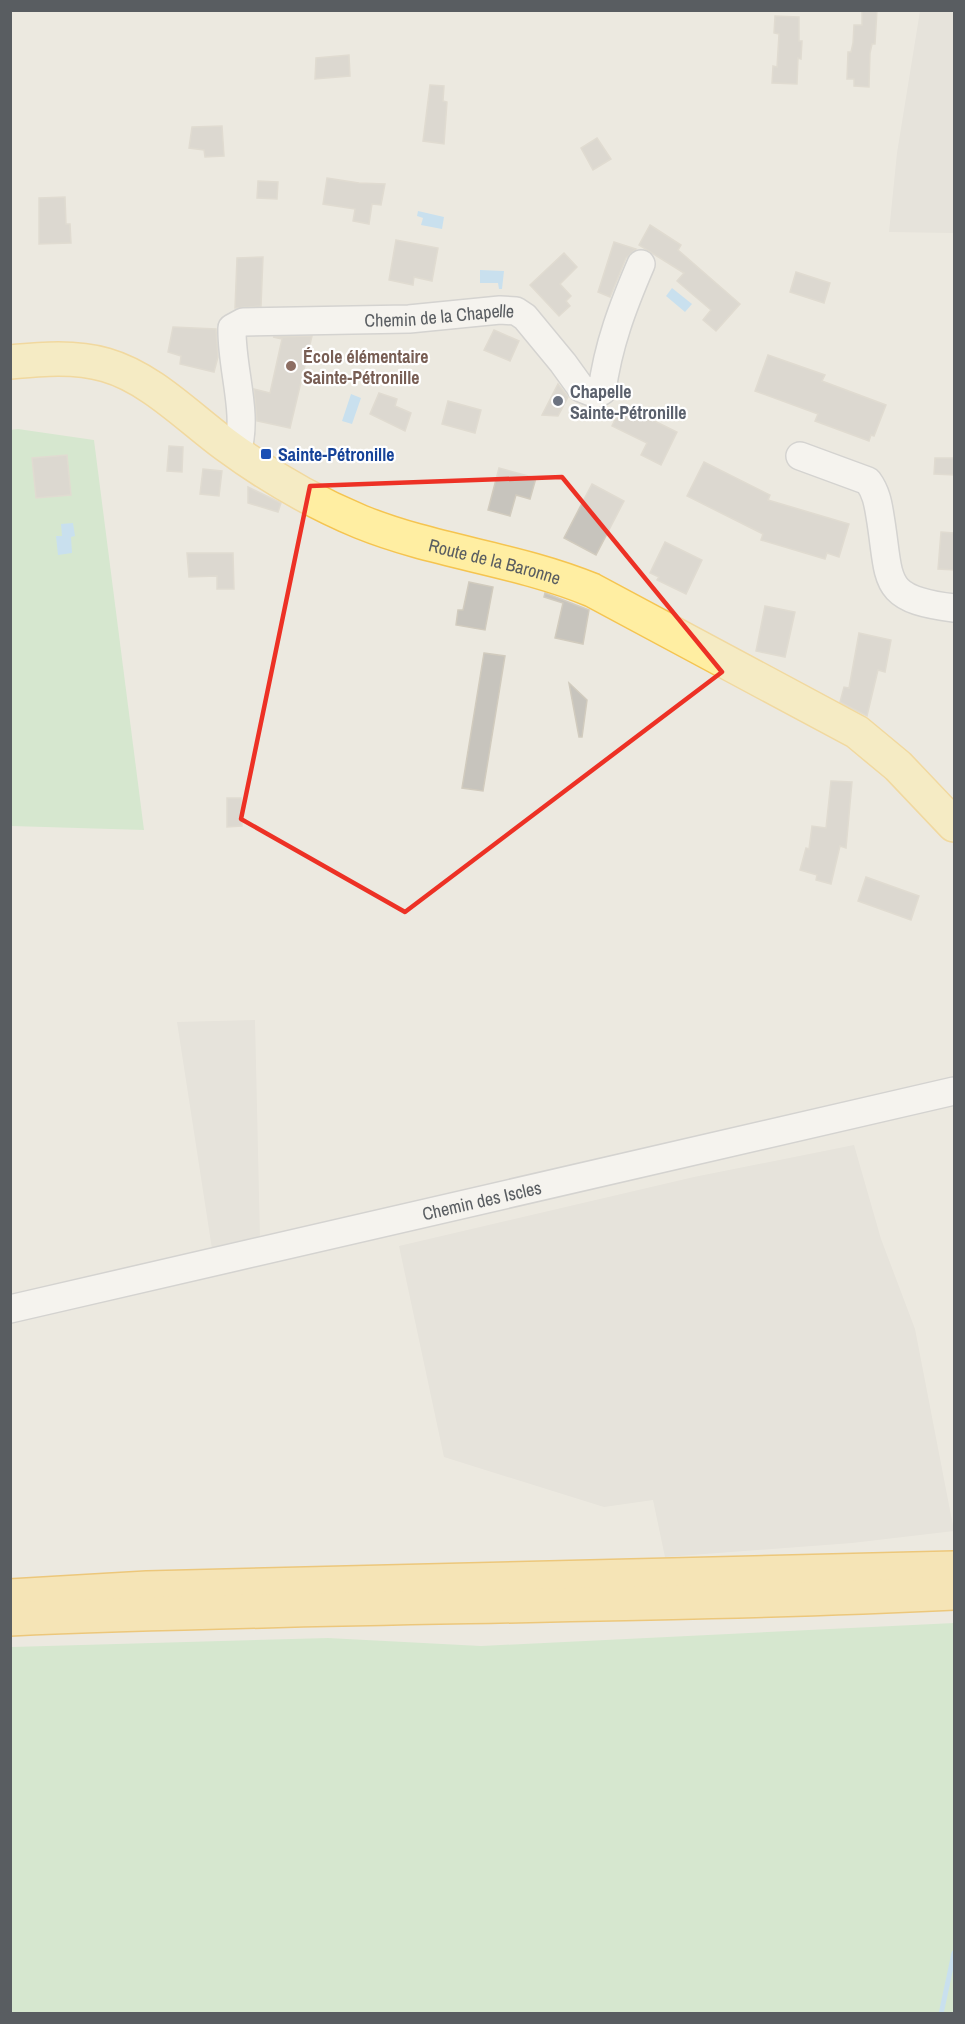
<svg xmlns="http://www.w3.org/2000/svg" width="965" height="2024" font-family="'Archivo Narrow',sans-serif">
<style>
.industrial{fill:#dddbd4}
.green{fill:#bbe5bb}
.water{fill:#9dd6ff}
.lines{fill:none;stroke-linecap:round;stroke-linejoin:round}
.stream{stroke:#9dd6ff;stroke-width:5}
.building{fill:#c7c4bd;stroke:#d1cbbe;stroke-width:1.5}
.minor-casing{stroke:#b6b8bd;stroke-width:30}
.major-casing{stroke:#f5c450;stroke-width:36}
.highway-casing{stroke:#ec9e00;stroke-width:36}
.minor{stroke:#fff;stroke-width:27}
.major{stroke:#ffeea2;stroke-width:33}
.highway{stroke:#ffdd84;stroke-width:33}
.marked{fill:none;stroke:#ed3125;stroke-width:4.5;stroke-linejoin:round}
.education-dot{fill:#8d6e63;stroke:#fff;stroke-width:2}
.worship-dot{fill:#6b7280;stroke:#fff;stroke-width:2}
.transit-dot{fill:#1a4fb4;stroke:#fff;stroke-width:2}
.labels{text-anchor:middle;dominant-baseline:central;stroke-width:4.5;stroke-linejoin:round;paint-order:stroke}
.street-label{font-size:18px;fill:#595d61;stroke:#fff}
.education-label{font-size:18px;font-weight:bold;fill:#785e54;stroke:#fff;text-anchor:start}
.worship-label{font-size:18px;font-weight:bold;fill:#5b616d;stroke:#fff;text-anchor:start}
.transit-label{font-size:18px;font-weight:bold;fill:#164399;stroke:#fff;text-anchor:start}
</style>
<rect width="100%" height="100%" fill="#ece9e0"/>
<!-- industrial -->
<g class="industrial">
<path d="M920,11H954L953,233L889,232L897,153Z"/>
<path d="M255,1020L260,1239L212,1249L177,1022Z"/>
<path d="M854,1145L881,1239L915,1329L954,1531L852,1543L665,1557L653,1500L604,1507L444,1457L399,1246L694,1177Z"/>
</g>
<!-- green -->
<g class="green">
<path d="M18,429L94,440L144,830L11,826L10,430Z"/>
<path d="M954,1623V2013H11V1647L328,1638L481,1646Z"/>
</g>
<!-- water -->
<g class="water">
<path d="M418,211L444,217L442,229L421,225L423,218L417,216Z"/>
<path d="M480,270L504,271L502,289H499L498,283H480Z"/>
<path d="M672,288L692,304L685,312L666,296Z"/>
<path d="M351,394L361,398L352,424L342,421Z"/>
<path d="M73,523L75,536L71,537L72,553L58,555L56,536H62L61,524Z"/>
</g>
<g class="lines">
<!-- stream -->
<path class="stream" d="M941,2014L954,1953"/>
</g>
<!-- building -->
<g class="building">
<path d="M862,10H877L875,44H872L870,53L869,87L854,86V79H847L848,52H851L853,43L854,25H862Z"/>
<path d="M775,16L799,17V41H802L801,59L798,58L797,84L772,83L773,66L777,67L779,34L774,33Z"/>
<path d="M349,55L350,76L315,79L316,58Z"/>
<path d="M430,85L444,86L443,101L447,102L444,144L423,141Z"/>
<path d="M222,126L224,156L205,157L204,150L189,148L192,127Z"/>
<path d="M597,138L611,159L593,170L581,148Z"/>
<path d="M327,178L359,183L385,184L381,205L372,204L369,224L353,221L355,209L323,204Z"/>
<path d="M258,181L278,182L277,199L257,198Z"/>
<path d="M65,197L66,224H70L71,243L39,244V198Z"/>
<path d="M650,225L681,245L678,250L740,304L716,331L703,320L711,310L677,281L684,273L639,245Z"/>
<path d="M396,240L438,248L432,281L414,277L413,285L389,280Z"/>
<path d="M614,242L636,249L626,258L610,297L598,292Z"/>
<path d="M564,253L577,267L560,284L571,296L566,301L570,306L559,316L530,285Z"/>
<path d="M263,257L261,306L235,308L237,258Z"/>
<path d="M796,272L830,283L824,303L790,292Z"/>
<path d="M173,327L216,329L218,357L214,372L180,364L181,356L168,352Z"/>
<path d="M494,330L519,341L510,361L484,350Z"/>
<path d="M312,336L290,428L257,421L254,389L270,393L282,339L273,337Z"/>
<path d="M768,355L825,375L822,381L886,405L874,436L871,435L869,441L815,421L818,414L755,391Z"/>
<path d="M558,384L568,397L558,416L542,415Z"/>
<path d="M379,393L397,399L395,406L411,413L405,431L370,414Z"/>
<path d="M448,401L481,410L475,433L442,424Z"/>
<path d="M622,405L677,432L661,465L641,455L647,443L612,426Z"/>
<path d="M169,446L183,447L182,472L167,471Z"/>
<path d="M67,455L71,495L36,498L32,458Z"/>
<path d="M935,458H954V475L934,474Z"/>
<path d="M704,462L770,495L768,500L849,524L839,557L827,553L825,559L761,540L763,534L687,496Z"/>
<path d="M499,468L536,478L530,499L516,495L510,516L488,510Z"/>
<path d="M203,469L222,471L219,496L200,494Z"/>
<path d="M592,484L624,501L596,555L564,538Z"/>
<path d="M248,487L281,503L278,512L248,503Z"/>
<path d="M941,532L954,533V570L938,569Z"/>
<path d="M665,542L702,560L686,594L657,580L659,577L650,573Z"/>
<path d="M187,553H233L234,589H217V576L189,577Z"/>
<path d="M469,582L493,587L485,630L456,625L458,610H463Z"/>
<path d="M545,593L589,610L583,644L555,638L563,603L544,597Z"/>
<path d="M765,606L795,612L785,657L756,651Z"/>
<path d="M859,633L891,640L885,672L878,670L867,716L840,702L844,687L849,688Z"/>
<path d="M484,653L505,656L483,791L462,788Z"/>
<path d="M569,683L587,700L582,737H579Z"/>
<path d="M831,781L852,782L846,848L840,846L831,884L816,880L817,875L800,870L806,848L809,849L812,826L826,828Z"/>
<path d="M227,798H241L242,826L227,827Z"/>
<path d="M866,877L919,896L911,920L858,901Z"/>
</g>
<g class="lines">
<defs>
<g id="minor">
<path id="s1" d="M237,452C249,414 231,368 232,328L243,322L409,319L500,310L516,311L525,317L563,363L581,388L596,394L602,391C608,345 623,306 641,264"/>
<path d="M800,456L868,481C876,492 878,503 880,516C891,581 879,599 954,608"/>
<path id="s2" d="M10,1309L954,1091"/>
</g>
<g id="major">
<path id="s3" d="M10,362C42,359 75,356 106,365C151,378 188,417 226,445C268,476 313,502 361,522C435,552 517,559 592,590L857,732L898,766L954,825"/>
</g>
<g id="highway">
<path d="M10,1596L147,1588L954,1568"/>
<path d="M10,1619C325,1605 640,1608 954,1593"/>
</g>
</defs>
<!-- minor casing -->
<use href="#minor" class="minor-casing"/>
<!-- major casing -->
<use href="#major" class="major-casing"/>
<!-- highway casing -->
<use href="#highway" class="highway-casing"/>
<!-- minor -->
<use href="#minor" class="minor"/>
<!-- major -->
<use href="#major" class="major"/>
<!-- highway -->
<use href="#highway" class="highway"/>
</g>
<!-- marked area -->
<path d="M0 0H965V2024H0ZM562,477L722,672L405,912L241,819L310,486Z" fill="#ece9e0" fill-opacity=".55" fill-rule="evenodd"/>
<path class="marked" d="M562,477L722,672L405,912L241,819L310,486Z"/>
<!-- markers -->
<circle class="education-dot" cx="291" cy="366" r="6"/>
<circle class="worship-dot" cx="558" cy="401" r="6"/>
<rect class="transit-dot" x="260" y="448" width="12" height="12" rx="3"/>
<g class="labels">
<!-- street labels -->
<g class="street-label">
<text stroke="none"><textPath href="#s1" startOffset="334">Chemin de la Chapelle</textPath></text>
<text stroke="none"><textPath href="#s3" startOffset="537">Route de la Baronne</textPath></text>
<text stroke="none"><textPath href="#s2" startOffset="484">Chemin des Iscles</textPath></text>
</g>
<!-- education labels -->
<g class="education-label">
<text x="303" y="356">École élémentaire<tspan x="303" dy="21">Sainte-Pétronille</tspan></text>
</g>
<!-- worship labels -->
<g class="worship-label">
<text x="570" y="391">Chapelle<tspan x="570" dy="21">Sainte-Pétronille</tspan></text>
</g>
<!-- transit labels -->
<g class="transit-label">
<text x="278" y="454">Sainte-Pétronille</text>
</g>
</g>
<!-- border -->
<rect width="965" height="2024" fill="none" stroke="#595d61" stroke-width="24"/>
</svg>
